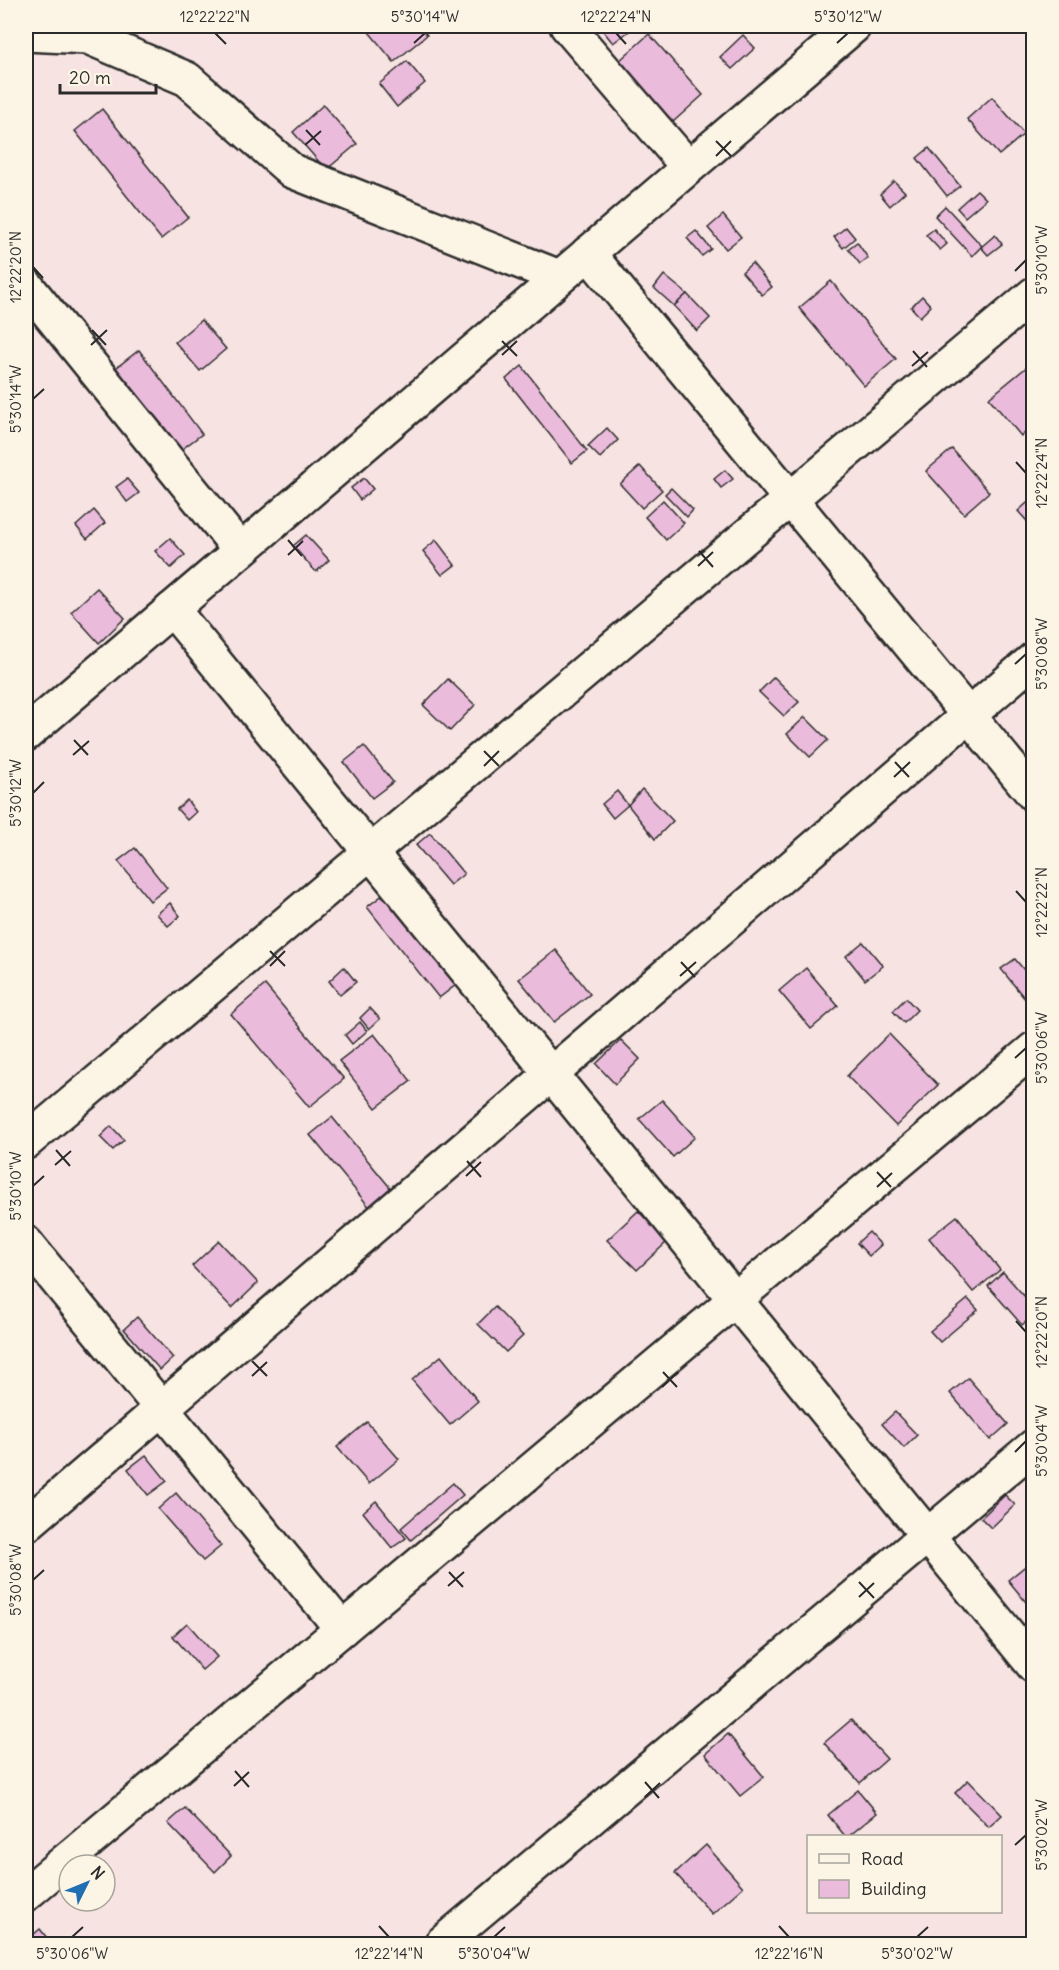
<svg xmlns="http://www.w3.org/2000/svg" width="1059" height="1970" font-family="Delius,sans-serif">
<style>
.building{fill:#ebbbdc;stroke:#2b2b2b;stroke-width:1.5}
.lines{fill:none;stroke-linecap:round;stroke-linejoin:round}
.minor-casing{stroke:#2b2b2b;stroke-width:38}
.minor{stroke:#fcf5e5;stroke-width:33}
.ticks{fill:none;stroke:#2b2b2b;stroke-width:2}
.neatline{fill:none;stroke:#2b2b2b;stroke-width:2}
.ticks-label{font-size:15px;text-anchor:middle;fill:#2b2b2b}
</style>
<rect width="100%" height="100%" fill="#f7e4e2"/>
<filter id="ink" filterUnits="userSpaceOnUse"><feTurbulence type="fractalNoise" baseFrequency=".0167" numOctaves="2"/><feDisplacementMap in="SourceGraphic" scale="12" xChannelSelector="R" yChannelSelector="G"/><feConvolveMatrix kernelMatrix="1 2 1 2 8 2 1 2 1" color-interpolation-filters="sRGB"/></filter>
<g filter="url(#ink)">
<!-- building -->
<g class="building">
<path d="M364,26H419L427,35L394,62Z"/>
<path d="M599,26H636L613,43Z"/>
<path d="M649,34L703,95L673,122L619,61Z"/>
<path d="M743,35L755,48L732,69L720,57Z"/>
<path d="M407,61L425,83L397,107L379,84Z"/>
<path d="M992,97L1024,134L999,155L967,119Z"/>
<path d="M323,105L357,144L326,170L293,132Z"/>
<path d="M102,109L188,217L161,239L75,131Z"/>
<path d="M929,148L960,186L947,196L917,158Z"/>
<path d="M894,181L905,192L890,206L880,194Z"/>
<path d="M977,190L986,199L965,217L957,208Z"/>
<path d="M945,206L982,246L972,256L935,216Z"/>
<path d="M723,215L741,237L726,249L708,228Z"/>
<path d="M846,227L855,238L843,248L834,237Z"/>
<path d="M934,229L947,244L940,250L926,235Z"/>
<path d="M696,231L711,249L702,256L687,238Z"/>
<path d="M995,235L1002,244L988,255L981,247Z"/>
<path d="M857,242L868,258L860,264L848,249Z"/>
<path d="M752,263L772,287L762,295L742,272Z"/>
<path d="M664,275L687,294L674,306L654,288Z"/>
<path d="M831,281L896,359L864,386L799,308Z"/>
<path d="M687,294L710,318L697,331L674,306Z"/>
<path d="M922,296L931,306L920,317L911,307Z"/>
<path d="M201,320L226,349L200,371L175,342Z"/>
<path d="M139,350L202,434L170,458L107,375Z"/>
<path d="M522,366L587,451L572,463L506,379Z"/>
<path d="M1028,366L1034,373V425L1021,436L989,398Z"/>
<path d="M607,428L618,440L600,458L588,446Z"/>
<path d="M952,449L989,492L964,514L926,471Z"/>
<path d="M640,466L662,490L642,508L620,484Z"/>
<path d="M725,470L733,479L721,488L714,479Z"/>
<path d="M364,478L373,489L360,500L351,488Z"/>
<path d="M127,479L139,493L127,502L116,487Z"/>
<path d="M671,488L693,510L687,517L665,494Z"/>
<path d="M1034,497V529L1018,511Z"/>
<path d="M663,500L684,523L666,540L645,517Z"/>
<path d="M94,510L105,523L87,539L76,526Z"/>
<path d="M306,535L329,560L316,572L293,546Z"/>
<path d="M170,538L185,555L171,568L155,551Z"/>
<path d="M436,540L455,565L442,575L423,551Z"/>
<path d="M97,588L125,618L99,643L71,612Z"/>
<path d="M774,677L799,702L784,716L759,692Z"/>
<path d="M448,679L475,705L450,731L423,705Z"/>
<path d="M805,717L828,740L810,757L787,734Z"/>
<path d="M364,746L393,782L372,798L344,762Z"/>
<path d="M642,789L673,821L655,839L628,805Z"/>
<path d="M617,791L628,805L613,818L602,804Z"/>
<path d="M187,800L196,812L187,820L177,809Z"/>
<path d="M430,833L464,874L450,885L416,845Z"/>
<path d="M135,848L167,888L150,901L118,861Z"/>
<path d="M389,890L461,981L439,998L367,907Z"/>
<path d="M170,903L180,916L168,926L157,914Z"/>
<path d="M863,942L883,966L865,980L846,956Z"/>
<path d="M556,950L590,994L554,1022L519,979Z"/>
<path d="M1015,959L1034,982V1003L1030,1005L1001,969Z"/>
<path d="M344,967L356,982L340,995L329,981Z"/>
<path d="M806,968L838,1006L811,1029L779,991Z"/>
<path d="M265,985L344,1079L309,1107L231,1014Z"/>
<path d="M906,998L917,1010L904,1023L893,1011Z"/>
<path d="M370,1008L380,1019L369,1029L360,1018Z"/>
<path d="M360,1022L367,1031L352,1044L345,1035Z"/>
<path d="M374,1034L411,1081L376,1108L339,1061Z"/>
<path d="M889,1034L938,1085L896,1126L847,1076Z"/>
<path d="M621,1040L640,1059L615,1084L596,1064Z"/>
<path d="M662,1100L695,1137L673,1157L639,1119Z"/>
<path d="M332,1117L397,1196L375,1214L310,1135Z"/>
<path d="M111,1126L124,1140L113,1150L100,1137Z"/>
<path d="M638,1211L668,1241L637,1270L607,1240Z"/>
<path d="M957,1216L1000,1270L973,1292L929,1238Z"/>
<path d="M869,1232L881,1245L869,1256L857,1243Z"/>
<path d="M219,1241L258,1283L232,1308L192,1266Z"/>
<path d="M1003,1272L1034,1307V1315L1022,1325L988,1286Z"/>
<path d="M968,1299L978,1310L940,1342L930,1331Z"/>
<path d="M495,1307L523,1336L506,1352L478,1324Z"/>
<path d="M137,1317L173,1358L160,1370L124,1329Z"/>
<path d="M441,1356L478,1401L450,1425L412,1380Z"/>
<path d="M968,1378L1008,1424L990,1440L950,1393Z"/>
<path d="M895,1412L917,1435L904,1448L882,1424Z"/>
<path d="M367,1422L399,1459L369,1484L337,1447Z"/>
<path d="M146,1455L167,1481L148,1495L128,1469Z"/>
<path d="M453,1483L463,1495L411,1540L401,1528Z"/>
<path d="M176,1493L221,1546L203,1561L158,1509Z"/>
<path d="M1005,1495L1015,1505L991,1528L981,1518Z"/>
<path d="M376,1501L406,1538L392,1548L363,1512Z"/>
<path d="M1034,1559V1604L1030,1607L1008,1580Z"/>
<path d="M187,1623L217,1657L202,1670L173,1636Z"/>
<path d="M851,1720L887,1759L860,1783L824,1743Z"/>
<path d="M728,1734L764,1777L740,1796L705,1754Z"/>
<path d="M968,1780L1002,1815L989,1827L955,1793Z"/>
<path d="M858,1790L877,1813L849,1836H845L828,1815Z"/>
<path d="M185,1808L231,1856L215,1872L168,1823Z"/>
<path d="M706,1845L743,1887L712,1914L675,1873Z"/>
<path d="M40,1929L51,1943L49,1944H26V1941Z"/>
</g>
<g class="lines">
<defs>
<g id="minor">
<path d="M567,26L688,167"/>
<path d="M26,34L88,37L187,79L292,171L559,277"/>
<path d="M588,253L1034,795"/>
<path d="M26,285L240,550"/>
<path d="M172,609L1034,1666"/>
<path d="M26,734L854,26"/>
<path d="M26,1142L1034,294"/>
<path d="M26,1243L342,1629"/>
<path d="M26,1525L1034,659"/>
<path d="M26,1894L1034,1049"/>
<path d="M441,1944L1034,1446"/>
</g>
</defs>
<!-- minor casing -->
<use href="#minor" class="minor-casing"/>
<!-- minor -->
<use href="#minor" class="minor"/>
</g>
</g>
<!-- ticks -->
<path class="ticks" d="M215,33L226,44M616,33L626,44M414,43L425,33M837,43L848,33M306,130L320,145M716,141L731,156M305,145L321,131M716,156L731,141M33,267L43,278M1015,271L1026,260M92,330L106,345M502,341L517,356M91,345L107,330M913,351L927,367M502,355L517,341M912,366L928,352M33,399L44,389M1016,462L1026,473M288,540L302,556M699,551L713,567M288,555L303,541M698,566L713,552M1015,664L1026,654M74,740L88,755M484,751L499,766M73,755L89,741M895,762L909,777M484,766L499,751M894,777L910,762M33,793L44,782M1016,891L1026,902M270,951L285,966M681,962L695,977M270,966L285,951M680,976L696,962M1015,1058L1026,1048M56,1150L70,1166M467,1161L481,1177M55,1165L71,1151M877,1172L891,1187M466,1176L481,1162M33,1186L44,1176M877,1187L892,1173M1016,1321L1026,1332M252,1361L267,1376M663,1372L677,1387M252,1376L267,1362M662,1387L678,1372M1015,1452L1026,1441M449,1572L463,1587M33,1580L44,1570M859,1582L874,1598M448,1586L464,1572M859,1597L874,1583M235,1771L249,1787M645,1782L659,1798M234,1786L249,1772M645,1797L660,1783M1015,1845L1026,1835M379,1926L389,1937M779,1926L789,1937M72,1937L83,1927M494,1937L505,1927M917,1937L928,1927"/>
<!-- margin -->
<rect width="1059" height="1970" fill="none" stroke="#fcf5e5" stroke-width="66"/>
<!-- legend -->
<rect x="807" y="1835" width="195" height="78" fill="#fcf5e5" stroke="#a8a49b" stroke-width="1.5"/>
<rect x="819" y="1854" width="30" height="9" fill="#fcf5e5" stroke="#a8a49b" stroke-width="1.5"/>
<text x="861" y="1865" font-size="18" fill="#2b2b2b">Road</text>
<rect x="819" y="1880" width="30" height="18" fill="#ebbbdc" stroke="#a8a49b" stroke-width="1.5"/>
<text x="861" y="1895" font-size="18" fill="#2b2b2b">Building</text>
<!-- north arrow -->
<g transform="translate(87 1883) rotate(47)"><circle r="28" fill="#fcf5e5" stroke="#a8a49b" stroke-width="1.5"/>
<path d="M0-4.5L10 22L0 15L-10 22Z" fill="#1f6fb2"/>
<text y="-9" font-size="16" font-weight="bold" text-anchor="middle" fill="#2b2b2b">N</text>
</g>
<!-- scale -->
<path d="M60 84v9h96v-9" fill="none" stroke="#2b2b2b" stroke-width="3"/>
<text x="69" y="84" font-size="18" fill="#2b2b2b" stroke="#fcf5e5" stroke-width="4.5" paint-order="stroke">20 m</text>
<rect x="33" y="33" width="993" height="1904" class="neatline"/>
<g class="ticks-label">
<text x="215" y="22">12°22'22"N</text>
<text x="425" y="22">5°30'14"W</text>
<text x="616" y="22">12°22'24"N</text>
<text x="848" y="22">5°30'12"W</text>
<text transform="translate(1042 260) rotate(-90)" y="5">5°30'10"W</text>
<text transform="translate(16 267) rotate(-90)" y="5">12°22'20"N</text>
<text transform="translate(16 399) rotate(-90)" y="5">5°30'14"W</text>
<text transform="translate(1042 473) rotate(-90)" y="5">12°22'24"N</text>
<text transform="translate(1042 654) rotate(-90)" y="5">5°30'08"W</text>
<text transform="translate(16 793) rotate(-90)" y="5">5°30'12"W</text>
<text transform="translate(1042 902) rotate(-90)" y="5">12°22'22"N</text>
<text transform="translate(1042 1048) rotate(-90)" y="5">5°30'06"W</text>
<text transform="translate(16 1186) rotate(-90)" y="5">5°30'10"W</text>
<text transform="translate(1042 1332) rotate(-90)" y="5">12°22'20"N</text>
<text transform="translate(1042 1441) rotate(-90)" y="5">5°30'04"W</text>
<text transform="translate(16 1580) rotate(-90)" y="5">5°30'08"W</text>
<text transform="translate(1042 1835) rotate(-90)" y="5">5°30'02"W</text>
<text x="72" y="1959">5°30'06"W</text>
<text x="389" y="1959">12°22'14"N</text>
<text x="494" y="1959">5°30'04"W</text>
<text x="789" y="1959">12°22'16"N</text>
<text x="917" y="1959">5°30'02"W</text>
</g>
</svg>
